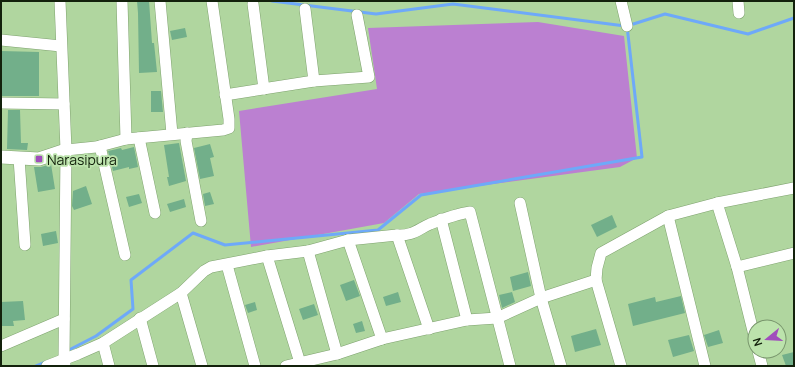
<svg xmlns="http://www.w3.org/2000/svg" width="795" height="367" font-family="Manrope,sans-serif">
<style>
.green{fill:#bb80d1}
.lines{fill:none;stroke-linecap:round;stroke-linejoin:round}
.stream{stroke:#6ea9f9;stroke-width:3}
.building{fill:#72af8a}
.minor-casing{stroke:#7ea26e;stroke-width:12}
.tertiary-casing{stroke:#7ea26e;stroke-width:14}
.minor{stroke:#fff;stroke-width:11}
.tertiary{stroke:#fff;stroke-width:13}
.poi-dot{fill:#a04dbc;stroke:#bce3ac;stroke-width:1.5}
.labels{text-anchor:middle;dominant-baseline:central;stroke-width:3.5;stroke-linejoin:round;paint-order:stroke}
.poi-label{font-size:14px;fill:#13210c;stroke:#bce3ac;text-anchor:start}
</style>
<rect width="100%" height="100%" fill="#b0d69f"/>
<!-- green -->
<path class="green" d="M538,22L624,36L637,158L620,167L419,194L384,223L251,247L239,111L377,89L368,28Z"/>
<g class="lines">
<!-- stream -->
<g class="stream">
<path d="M272,1L376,14L453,4L625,26"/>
<path d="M67,351L96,336L133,309L131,280L193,233L225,245L378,230L421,195L642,157L627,26L665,14L748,34L794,18"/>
<path d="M36,366L46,362"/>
</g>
</g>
<!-- building -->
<g class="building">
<path d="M137,1H149L152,43H154L157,72L139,73L138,13Z"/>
<path d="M185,28L187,37L172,40L170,31Z"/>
<path d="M1,51L39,52V96H1Z"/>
<path d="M151,91H161L163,112H151Z"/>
<path d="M8,110H20L21,143H28L27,150L7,149Z"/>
<path d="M179,143L186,181L169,186L167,177H169L164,145Z"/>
<path d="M210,144L214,157L210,158L214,176L200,179L194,148Z"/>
<path d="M134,147L138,167L129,169V167L113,171L108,151L121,148L122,150Z"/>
<path d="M51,164L55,189L38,192L34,167H41Z"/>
<path d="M86,186L92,204L74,210L72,206L73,191Z"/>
<path d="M210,192L214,204L205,206L203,194Z"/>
<path d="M139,194L142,203L129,207L126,197Z"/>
<path d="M184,199L186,207L170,212L167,204Z"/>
<path d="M612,215L617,227L597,237L591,225Z"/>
<path d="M56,231L58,243L43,246L41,234Z"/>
<path d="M528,272L531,286L513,291L510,277Z"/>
<path d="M354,280L360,296L346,301L340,285Z"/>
<path d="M398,292L401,302L386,306L383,297Z"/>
<path d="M512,292L515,302L502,308L499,295Z"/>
<path d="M681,296L685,313L633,326L628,304L655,297L656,302Z"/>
<path d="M23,301L25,320L13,321L14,326H1V302Z"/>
<path d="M255,302L257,310L248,313L245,305Z"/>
<path d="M314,304L318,315L303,320L299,309Z"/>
<path d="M362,321L365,331L356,333L353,324Z"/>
<path d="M596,329L601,345L575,352L571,336Z"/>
<path d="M719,330L723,343L708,347L704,335Z"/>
<path d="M689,335L694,351L673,357L668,340Z"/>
<path d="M794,352V366H786L782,355Z"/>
</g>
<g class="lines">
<defs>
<g id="minor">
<path d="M60,1L66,150L96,147L126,139L223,130L229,128V119L212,1"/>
<path d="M122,1L126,139"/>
<path d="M160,1L172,134"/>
<path d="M621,1L627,26"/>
<path d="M738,1L739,13"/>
<path d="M253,4L264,89"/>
<path d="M305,9L314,81"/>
<path d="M1,40L61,46"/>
<path d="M225,95L314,81L369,77L357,15"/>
<path d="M1,103L64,104"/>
<path d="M187,133L186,141L201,221"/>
<path d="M139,138L155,213"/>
<path d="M100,146L125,255"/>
<path d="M19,158L25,245"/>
<path d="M520,203L541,298L561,366"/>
<path d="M717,203L737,267L755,339"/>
<path d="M668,216L705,366"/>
<path d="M441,219L467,320"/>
<path d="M397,235C412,236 417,230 430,224C443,219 456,214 470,212L510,366"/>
<path d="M348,240L382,339"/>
<path d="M308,251L337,354"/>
<path d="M267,256L301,366"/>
<path d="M227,265L255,366"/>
<path d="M737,267L794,253"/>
<path d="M596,280L621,366"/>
<path d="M181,293L202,366"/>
<path d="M140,318L153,366"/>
<path d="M103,343L109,366"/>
<path d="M1,346L64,319"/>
<path d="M758,351L762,366"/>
<path d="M65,365L64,358L66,150"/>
<path d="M47,366L78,354L103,343L181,293L204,271L211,267L267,256L308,251L348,240L397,235L429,329"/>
<path d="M286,366L337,354L382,339L467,320L497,318L541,298L596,280L597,268L601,253L668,216L717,203L794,188"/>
</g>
<path id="tertiary" d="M1,157L39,159L66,150"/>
</defs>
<!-- minor casing -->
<use href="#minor" class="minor-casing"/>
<!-- tertiary casing -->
<use href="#tertiary" class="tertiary-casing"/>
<!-- minor -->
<use href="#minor" class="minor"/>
<!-- tertiary -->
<use href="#tertiary" class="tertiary"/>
</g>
<!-- markers -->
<rect class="poi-dot" x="35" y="155" width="8" height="8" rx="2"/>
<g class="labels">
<!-- poi labels -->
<g class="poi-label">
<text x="47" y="159">Narasipura</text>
</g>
</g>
<!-- border -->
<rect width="795" height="367" fill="none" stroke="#13210c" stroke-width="4"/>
<!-- north arrow -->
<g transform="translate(767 339) rotate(252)"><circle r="19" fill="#bce3ac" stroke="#78956c"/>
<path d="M0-3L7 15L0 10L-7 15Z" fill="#a04dbc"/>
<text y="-6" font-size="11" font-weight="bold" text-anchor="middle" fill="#13210c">N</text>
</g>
</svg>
